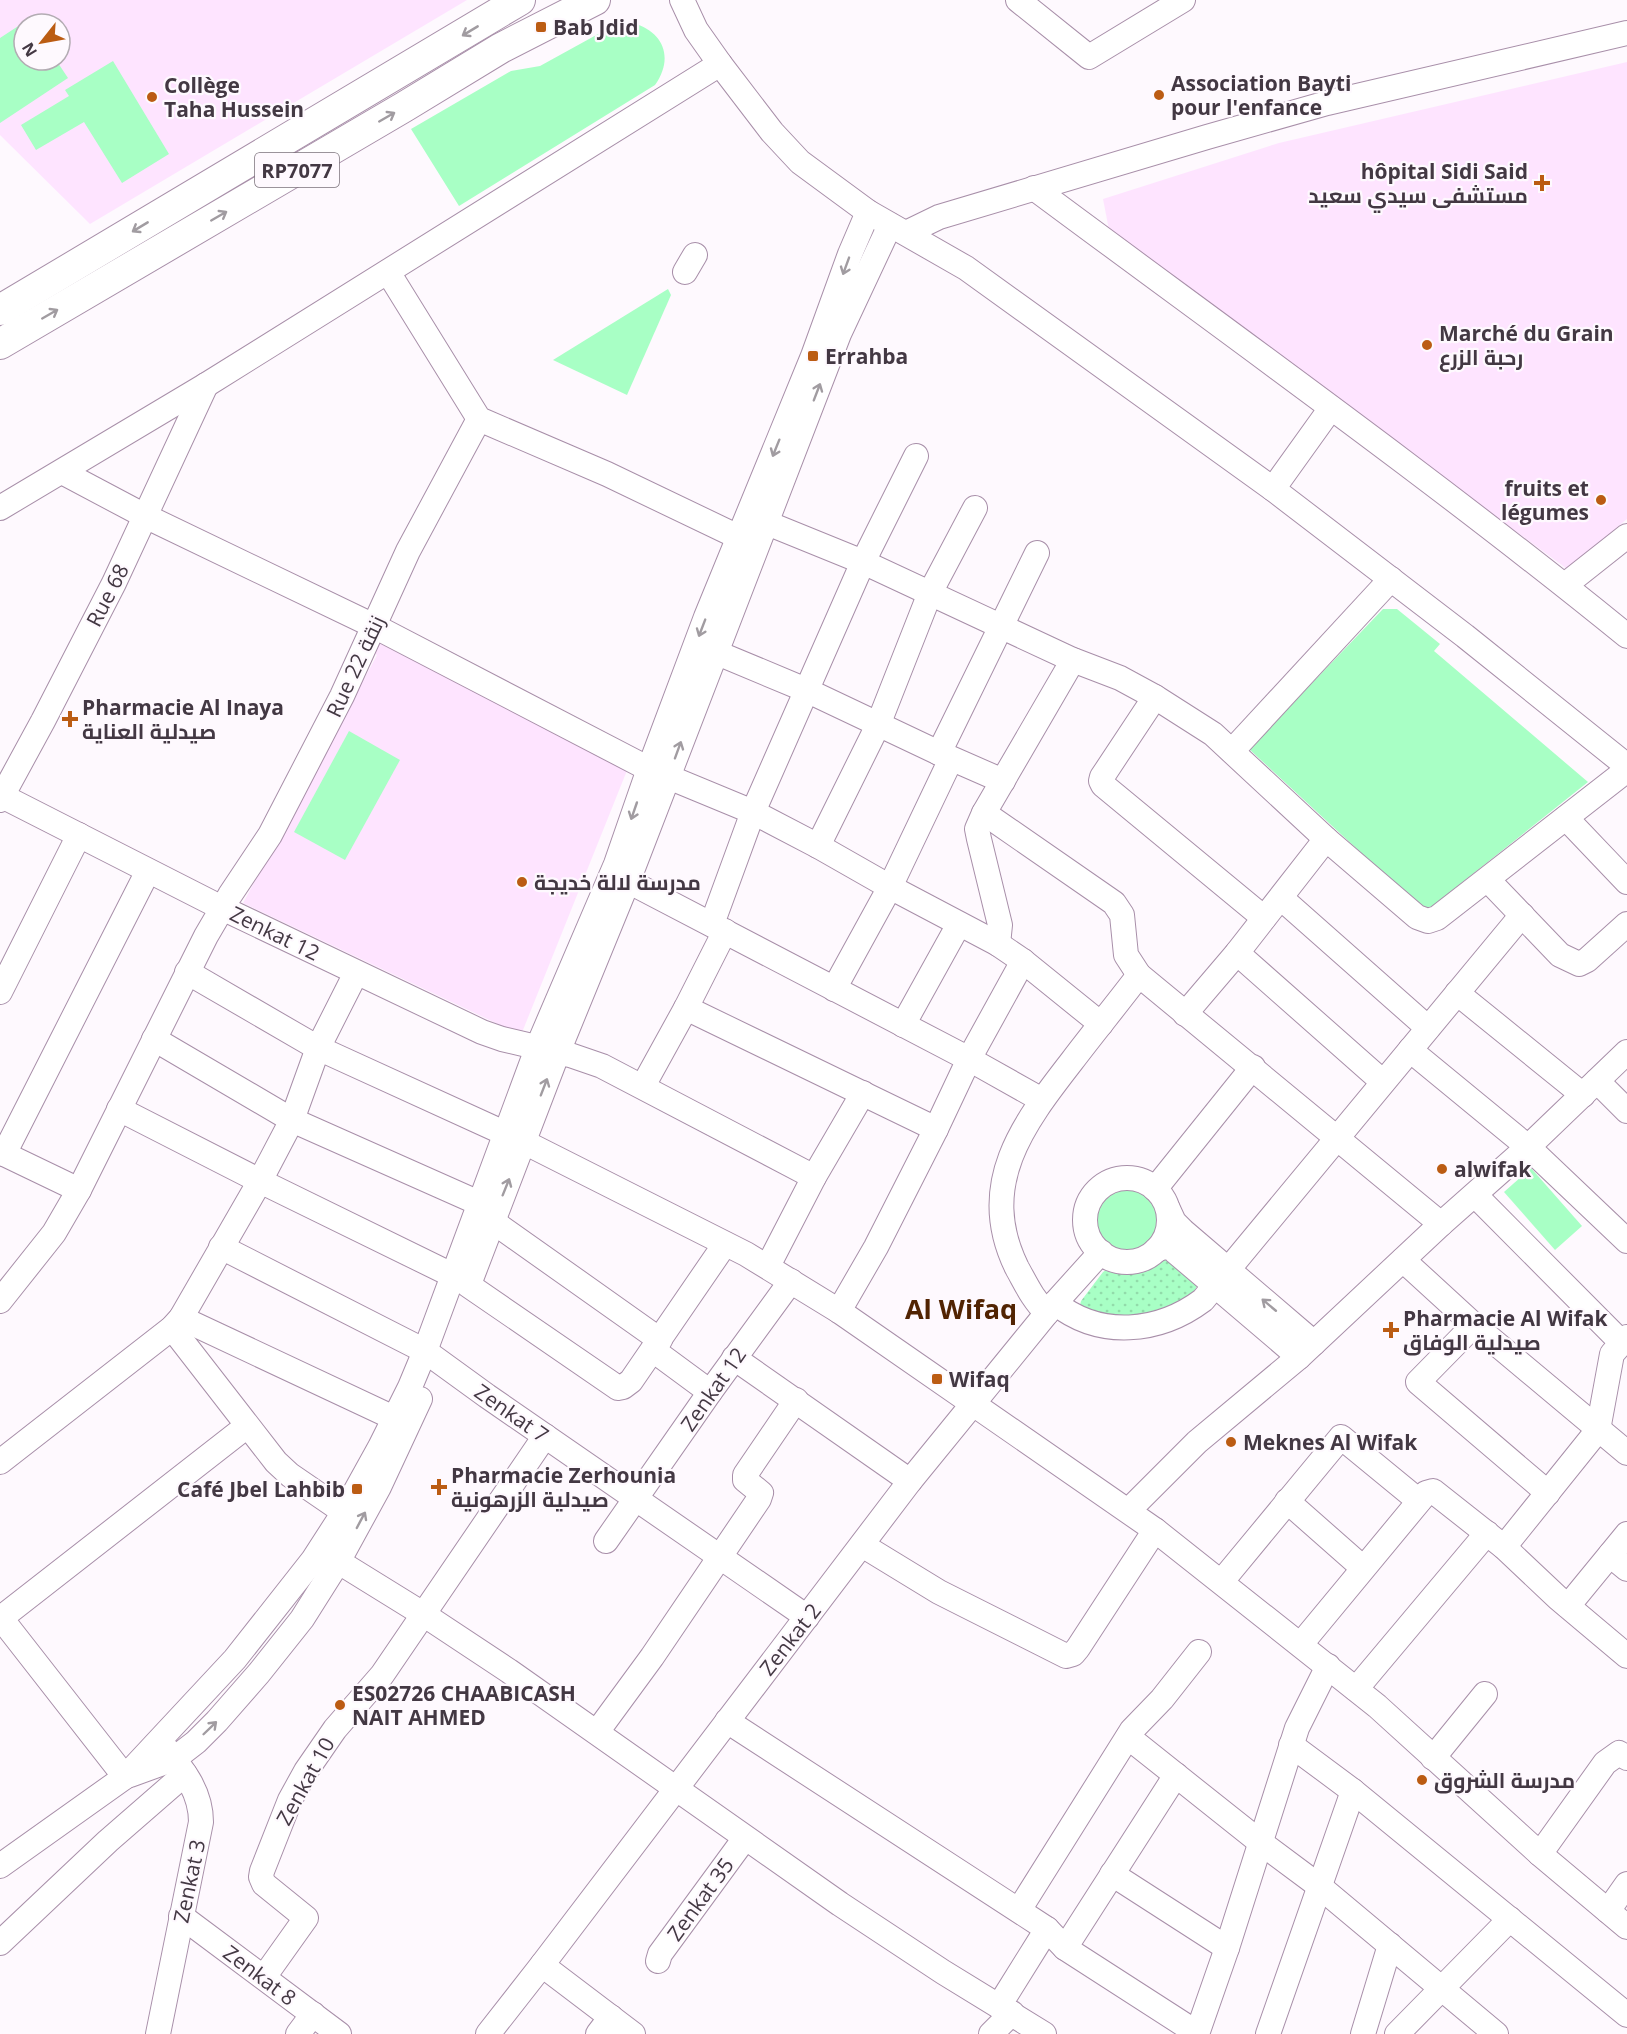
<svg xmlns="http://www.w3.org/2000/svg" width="1627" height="2034" font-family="'Open Sans',Cairo,sans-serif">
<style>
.built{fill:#fee4ff;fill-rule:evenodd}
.grass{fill:url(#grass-dots)}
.green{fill:#a8ffc5}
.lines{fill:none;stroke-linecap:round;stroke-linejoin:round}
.minor-casing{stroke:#a88fa9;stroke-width:26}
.major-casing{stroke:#a88fa9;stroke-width:32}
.minor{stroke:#fff;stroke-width:24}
.major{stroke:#fff;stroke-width:30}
.oneway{stroke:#a19ca1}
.poi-dot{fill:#bb5c13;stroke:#fef9fe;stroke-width:2}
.labels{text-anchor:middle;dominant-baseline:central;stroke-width:4.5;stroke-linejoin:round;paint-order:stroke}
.shield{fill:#fef9fe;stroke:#7b727b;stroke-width:1.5}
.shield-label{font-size:20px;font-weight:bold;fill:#433843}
.poi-label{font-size:21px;font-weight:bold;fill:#433843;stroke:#fef9fe;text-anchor:start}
.street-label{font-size:21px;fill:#433843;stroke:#fef9fe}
.district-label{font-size:27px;font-weight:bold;fill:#512302;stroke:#fef9fe}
</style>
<defs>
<pattern id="grass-dots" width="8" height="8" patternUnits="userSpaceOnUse" patternTransform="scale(1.5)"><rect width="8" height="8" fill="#a8ffc5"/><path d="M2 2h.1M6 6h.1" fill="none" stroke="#92dbaa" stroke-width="1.8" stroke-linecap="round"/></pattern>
</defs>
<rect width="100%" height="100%" fill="#fef9fe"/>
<!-- built -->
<g class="built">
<path d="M0,0H467L90,224L0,135ZM24,24H60V60H24Z"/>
<path d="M1627,62V519L1567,569L1109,230L1103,199L1279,143Z"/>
<path d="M377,642L628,768L521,1035L243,903L377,655L372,652Z"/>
</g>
<!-- grass -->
<path class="grass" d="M1166,1258L1195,1281L1197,1286C1183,1319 1105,1325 1080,1305L1081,1301L1103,1272L1109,1268L1137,1270Z"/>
<!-- green -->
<g class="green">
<path d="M29,19L32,24H24V60H56L68,78L0,123V38Z"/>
<path d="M633,23C664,32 674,58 655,85L459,206L411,129L511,71L540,66L609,28L619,24Z"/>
<path d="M113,61L169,154L122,183L84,122L36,150L21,125L69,96L65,90Z"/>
<path d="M668,289L671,295L627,395L553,360Z"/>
<path d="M1383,609H1397L1440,644L1434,651L1588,782L1425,912L1249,749Z"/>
<path d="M349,731L400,760L345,860L294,832Z"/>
<path d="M1531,1168L1582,1226L1555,1250L1504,1192Z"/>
<circle cx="1127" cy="1219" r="35"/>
</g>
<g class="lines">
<defs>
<g id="minor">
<path d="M682,0L696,30L720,64L772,132L800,162L868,212L966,268L1273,489L1465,636L1627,766"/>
<path d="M1018,0L1089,57L1183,0"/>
<path d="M1034,188C1233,336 1435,480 1627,636"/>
<path d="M906,233L939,217L1207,137L1327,103L1627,33"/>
<path d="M388,272L479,419L607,474L753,544"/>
<path d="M685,272L695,255"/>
<path d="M62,472L145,516L374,626L649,769L753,812L818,846L890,887L998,944L1023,961L1101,1024"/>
<path d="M1273,489L1331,408"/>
<path d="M0,508L206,385L720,64"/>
<path d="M767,523L863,562L1073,660L1120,678L1155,697L1213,734L1326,839L1417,917L1428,921L1437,918L1627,770"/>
<path d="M1565,585L1627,536"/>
<path d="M715,652L806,690L939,753L1003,781"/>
<path d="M1155,697L1102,777L1101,781L1103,785L1264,918"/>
<path d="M1232,751L1391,579"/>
<path d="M939,753L1037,553"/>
<path d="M0,795L222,908L482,1032L502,1039L570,1055L602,1066L814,1177"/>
<path d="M0,800L43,721L114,583L206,385"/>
<path d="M984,813L1114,903L1122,915L1126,955L1139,975L1441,1224"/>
<path d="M1566,818L1627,882"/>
<path d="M818,846L878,725L930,593L975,508"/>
<path d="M1488,880L1560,955L1579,964L1587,960L1627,924"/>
<path d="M628,881L969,1059L1042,1100"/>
<path d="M1281,898L1428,1028"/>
<path d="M712,924L753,812L863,562L916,456"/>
<path d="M998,944L1000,925L979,839L977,829L984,813L1073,660"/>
<path d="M1237,953L1383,1082"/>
<path d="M187,972L318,1048L524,1142L746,1254L839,1311L1155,1530L1377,1706L1540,1854L1627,1927"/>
<path d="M834,989L890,887L951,759"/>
<path d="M0,992L79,835"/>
<path d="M1457,993L1583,1095"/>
<path d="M686,1008L936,1129"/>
<path d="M1185,1014L1237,953L1326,839"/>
<path d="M903,1025L959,924"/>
<path d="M154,1039L292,1120L481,1204"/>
<path d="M1410,1050L1528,1147L1627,1241"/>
<path d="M1597,1081L1627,1111"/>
<path d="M643,1086L686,1008L725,931"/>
<path d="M119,1109L260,1181L454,1276"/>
<path d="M0,1152L79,1190"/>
<path d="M4,1154L148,871"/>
<circle cx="1127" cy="1220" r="42"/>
<path d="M1155,1189L1253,1067"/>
<path d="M1475,1195L1621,1342"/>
<path d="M1168,1209L1174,1222L1183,1231L1314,1343"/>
<path d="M492,1221L660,1340"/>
<path d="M221,1247L425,1351L487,1396L807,1617"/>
<path d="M1156,1250L1164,1247L1171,1248L1299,1357"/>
<path d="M1403,1260L1474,1325L1627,1453"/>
<path d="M768,1266L814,1177L863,1093"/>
<path d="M471,1279L558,1052L628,881L839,334L890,225"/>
<path d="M468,1285L618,1388L623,1387L631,1381L725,1244"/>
<path d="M0,1301L54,1233L79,1190L206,936L230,895L270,835L342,696L408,551L479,419"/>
<path d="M1055,1303C1100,1339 1159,1333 1203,1300L1522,915"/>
<path d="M839,1311L876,1247L936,1129L969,1059L1023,961"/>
<path d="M1047,1313C1033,1300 1026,1284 1017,1268C976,1185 1023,1124 1072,1061C1094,1032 1117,1004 1139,975"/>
<path d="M181,1318L394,1418"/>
<path d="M1474,1325L1418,1382L1548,1493"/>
<path d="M172,1328L276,1462L290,1475L344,1512"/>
<path d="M653,1350L710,1392"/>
<path d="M734,1358L910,1481"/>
<path d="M0,1462L172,1328L181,1318L260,1181L292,1120L318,1048L356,973"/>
<path d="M1287,1501L1363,1568"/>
<path d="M1129,1510L1197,1442L1299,1357L1441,1224L1528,1147L1627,1052"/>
<path d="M606,1541L710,1392L791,1281"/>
<path d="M862,1545L939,1592L1066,1656L1073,1654L1078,1648L1155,1530"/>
<path d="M1504,1547L1598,1430L1612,1354L1627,1337"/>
<path d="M326,1554L423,1614L509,1671L840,1904L943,1972L1044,2034"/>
<path d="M1610,1555L1627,1569"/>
<path d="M1222,1581L1341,1437L1419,1501"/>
<path d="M1568,1606L1627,1534"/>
<path d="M0,1617L125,1777"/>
<path d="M1,1618L247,1426"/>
<path d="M1301,1644L1426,1493L1433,1491L1504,1547L1558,1598L1627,1656"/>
<path d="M1356,1689L1487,1533"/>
<path d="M727,1721L1047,1929L1065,1948L1197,2033"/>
<path d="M597,1732L652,1657L759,1499L761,1493L745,1480V1475L796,1400"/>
<path d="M1128,1737L1260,1842L1319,1886L1496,2034"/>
<path d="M1291,1745L1353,1791L1627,2015"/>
<path d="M1433,1758L1485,1694"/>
<path d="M130,1775L174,1759L196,1742L217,1721L259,1673L302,1619L338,1562L379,1487L420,1399"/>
<path d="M1540,1854L1605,1763L1619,1753L1627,1758"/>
<path d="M0,1866L125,1777L235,1659L313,1560L344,1512L380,1447L410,1387L425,1351L538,1046L616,864L649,769L706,617L813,356L850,254L868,212"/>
<path d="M1112,1874L1227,1948"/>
<path d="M1019,1910L1132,1730L1162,1699L1199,1652"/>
<path d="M1608,1911L1627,1884"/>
<path d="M181,1916L339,2034"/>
<path d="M0,1943L108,1841L185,1774"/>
<path d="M1065,1948L1176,1775"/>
<path d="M658,1961L660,1954L745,1838"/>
<path d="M542,1965L633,2034"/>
<path d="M264,1977L306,1918L264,1884L261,1877L262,1871L290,1800L306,1771L335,1729L382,1675L545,1436"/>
<path d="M999,2006L1047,1929"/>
<path d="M158,2034L201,1822C201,1791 183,1770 164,1746"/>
<path d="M298,2034L313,2014"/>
<path d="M488,2034L542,1965L910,1481L1055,1303L1101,1252"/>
<path d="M598,2034L611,2017"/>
<path d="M991,2034L1012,2013"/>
<path d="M1197,2034L1227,1948L1297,1728L1328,1666"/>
<path d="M1268,2034L1353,1791"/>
<path d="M1363,2034L1390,1945"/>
<path d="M1397,2034L1510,1919"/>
</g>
<g id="major">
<path d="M0,310L520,0"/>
<path d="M0,344L404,107L501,48L595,0"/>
</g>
</defs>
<!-- minor casing -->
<use href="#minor" class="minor-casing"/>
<!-- major casing -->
<use href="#major" class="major-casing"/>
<!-- minor -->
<use href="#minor" class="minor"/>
<!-- major -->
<use href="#major" class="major"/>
</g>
<!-- one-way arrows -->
<defs><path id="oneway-shaft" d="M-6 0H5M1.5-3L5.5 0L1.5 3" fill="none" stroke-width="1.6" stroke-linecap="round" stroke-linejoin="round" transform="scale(1.5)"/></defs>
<g class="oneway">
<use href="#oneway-shaft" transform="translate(470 31) rotate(149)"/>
<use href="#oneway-shaft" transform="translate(387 117) rotate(-30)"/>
<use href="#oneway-shaft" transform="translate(219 216) rotate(-30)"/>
<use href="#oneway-shaft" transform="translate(140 227) rotate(149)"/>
<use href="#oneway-shaft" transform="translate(846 266) rotate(110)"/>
<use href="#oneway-shaft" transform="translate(50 314) rotate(-30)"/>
<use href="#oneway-shaft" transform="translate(817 392) rotate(-69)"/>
<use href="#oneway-shaft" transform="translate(776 448) rotate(112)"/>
<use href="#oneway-shaft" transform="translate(702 628) rotate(111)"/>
<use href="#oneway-shaft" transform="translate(678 750) rotate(-70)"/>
<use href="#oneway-shaft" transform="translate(634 811) rotate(109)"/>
<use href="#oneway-shaft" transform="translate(544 1087) rotate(-69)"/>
<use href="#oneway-shaft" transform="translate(506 1187) rotate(-68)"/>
<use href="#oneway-shaft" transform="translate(1269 1305) rotate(-140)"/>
<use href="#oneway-shaft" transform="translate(361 1520) rotate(-62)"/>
<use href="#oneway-shaft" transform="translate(210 1728) rotate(-44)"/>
</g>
<!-- markers -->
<g class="poi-dot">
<rect x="535" y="21" width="12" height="12" rx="3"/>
<circle cx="1159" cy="95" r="6"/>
<circle cx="152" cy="97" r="6"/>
<path d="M1539 174h6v6h6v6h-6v6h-6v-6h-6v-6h6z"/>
<circle cx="1427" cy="345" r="6"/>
<rect x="807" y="350" width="12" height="12" rx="3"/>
<circle cx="1601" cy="500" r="6"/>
<path d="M67 710h6v6h6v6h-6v6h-6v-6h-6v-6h6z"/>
<circle cx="522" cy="882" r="6"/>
<circle cx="1442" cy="1169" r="6"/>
<path d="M1388 1321h6v6h6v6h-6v6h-6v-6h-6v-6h6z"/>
<rect x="931" y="1373" width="12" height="12" rx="3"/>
<circle cx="1231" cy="1442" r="6"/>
<path d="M436 1478h6v6h6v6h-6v6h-6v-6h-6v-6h6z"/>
<rect x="351" y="1483" width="12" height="12" rx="3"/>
<circle cx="340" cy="1705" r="6"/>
<circle cx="1422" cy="1780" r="6"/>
</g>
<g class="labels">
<!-- shield labels -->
<rect class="shield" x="255" y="153" width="84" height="34" rx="4.5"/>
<g class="shield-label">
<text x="297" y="170">RP7077</text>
</g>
<!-- poi labels -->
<g class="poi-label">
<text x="553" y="27">Bab Jdid</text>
<text x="1171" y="83">Association Bayti<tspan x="1171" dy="24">pour l'enfance</tspan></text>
<text x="164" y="85">Collège<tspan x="164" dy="24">Taha Hussein</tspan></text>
<text x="1528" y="171" text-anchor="end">hôpital Sidi Said<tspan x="1528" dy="24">مستشفى سيدي سعيد</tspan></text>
<text x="1439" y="333">Marché du Grain<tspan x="1439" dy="24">رحبة الزرع</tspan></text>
<text x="825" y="356">Errahba</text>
<text x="1589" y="488" text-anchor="end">fruits et<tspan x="1589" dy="24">légumes</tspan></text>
<text x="82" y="707">Pharmacie Al Inaya<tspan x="82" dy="24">صيدلية العناية</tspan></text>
<text x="534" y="882">مدرسة لالة خديجة</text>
<text x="1454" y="1169">alwifak</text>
<text x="1403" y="1318">Pharmacie Al Wifak<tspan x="1403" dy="24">صيدلية الوفاق</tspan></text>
<text x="949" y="1379">Wifaq</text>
<text x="1243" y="1442">Meknes Al Wifak</text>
<text x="451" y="1475">Pharmacie Zerhounia<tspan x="451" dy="24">صيدلية الزرهونية</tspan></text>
<text x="345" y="1489" text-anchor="end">Café Jbel Lahbib</text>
<text x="352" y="1693">ES02726 CHAABICASH<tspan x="352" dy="24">NAIT AHMED</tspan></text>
<text x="1434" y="1780">مدرسة الشروق</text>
</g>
<!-- street labels -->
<g class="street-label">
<text transform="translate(107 595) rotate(-63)">Rue 68</text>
<text transform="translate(355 666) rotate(-65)">Rue 22 زنقة</text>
<text transform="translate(275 933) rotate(26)">Zenkat 12</text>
<text transform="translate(713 1389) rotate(-55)">Zenkat 12</text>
<text transform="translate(512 1413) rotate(35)">Zenkat 7</text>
<text transform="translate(790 1639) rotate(-52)">Zenkat 2</text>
<text transform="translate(305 1781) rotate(-61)">Zenkat 10</text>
<text transform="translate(189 1881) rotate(-78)">Zenkat 3</text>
<text transform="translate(700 1899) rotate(-54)">Zenkat 35</text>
<text transform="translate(260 1975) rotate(37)">Zenkat 8</text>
</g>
<!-- district labels -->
<g class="district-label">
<text x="961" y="1308">Al Wifaq</text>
</g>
</g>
<!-- north arrow -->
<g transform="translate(42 42) rotate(239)"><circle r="28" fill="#fef9fe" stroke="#b3acb3" stroke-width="1.5"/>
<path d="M0-4.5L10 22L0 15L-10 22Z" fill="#bb5c13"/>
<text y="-9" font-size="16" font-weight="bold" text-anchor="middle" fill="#433843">N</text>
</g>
</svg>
